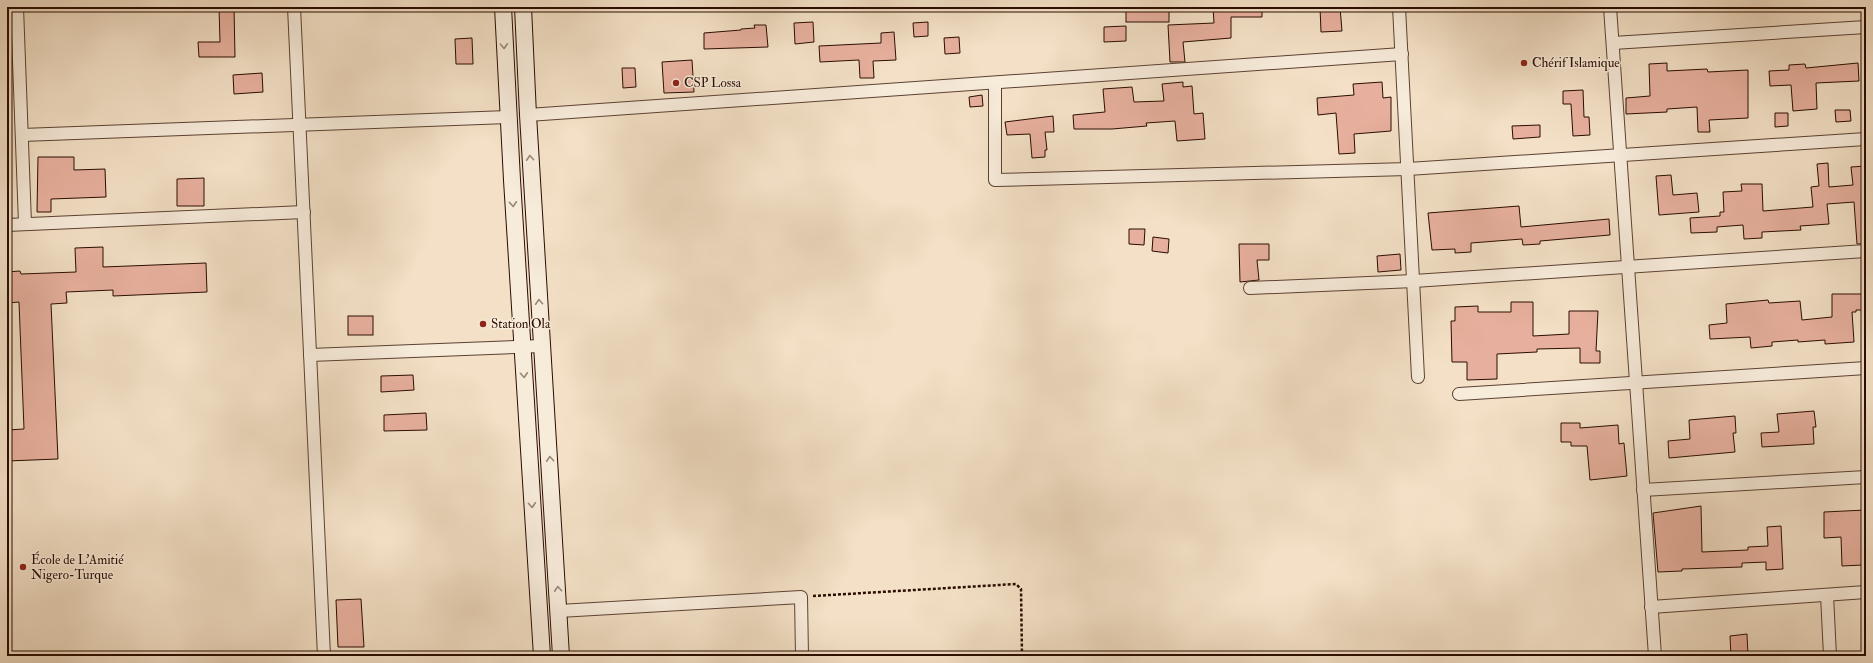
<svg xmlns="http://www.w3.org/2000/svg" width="1873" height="663" font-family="'IM FELL Double Pica',serif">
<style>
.building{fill:#e7b09e;stroke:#2a0c00}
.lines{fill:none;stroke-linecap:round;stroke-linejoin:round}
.minor-casing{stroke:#5c4132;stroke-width:14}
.secondary-casing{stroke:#2a0c00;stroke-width:18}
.path{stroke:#2a0c00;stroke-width:2.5;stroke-dasharray:3 2;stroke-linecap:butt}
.minor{stroke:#f7ebda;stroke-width:12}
.secondary{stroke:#f7ebda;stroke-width:16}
.oneway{stroke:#9b8778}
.poi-dot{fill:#8f2418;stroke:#f7ebda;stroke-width:1.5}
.labels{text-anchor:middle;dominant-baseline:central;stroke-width:3;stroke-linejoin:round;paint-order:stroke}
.poi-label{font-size:13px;fill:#2a0c00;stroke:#f7ebda;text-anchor:start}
</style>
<rect width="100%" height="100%" fill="#f3e0c6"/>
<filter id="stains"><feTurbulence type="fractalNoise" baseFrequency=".005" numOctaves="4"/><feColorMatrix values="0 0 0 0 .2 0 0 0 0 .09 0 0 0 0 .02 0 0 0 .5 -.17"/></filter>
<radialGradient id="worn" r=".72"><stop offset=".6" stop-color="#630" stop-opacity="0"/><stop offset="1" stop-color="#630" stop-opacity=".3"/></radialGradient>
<!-- building -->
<g class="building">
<path d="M219,7H234L235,57H199L198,42H220Z"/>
<rect x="1126" y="7" width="43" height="15"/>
<path d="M1213,7H1262V17H1231V38L1183,42L1185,62H1170L1168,25L1214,23Z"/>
<path d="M1320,7H1340L1342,31L1321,32Z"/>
<path d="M813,22L814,42L795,44L794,23Z"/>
<path d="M928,22V36L914,37L913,23Z"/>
<path d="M754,25H766L768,47L704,49V33L741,30V29L755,28Z"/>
<path d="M1126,26V41L1104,42V27Z"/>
<path d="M894,32L896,60L873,61L874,78H860L859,60L820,62L819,46L881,43V33Z"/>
<path d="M959,37L960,53L945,54L944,38Z"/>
<path d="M472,38L473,64H456L455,39Z"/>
<path d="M692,60L694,92L664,93L662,62Z"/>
<path d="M1667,63V71L1707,69L1708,72L1748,70V118L1709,120L1710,132H1698L1697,107L1667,109V112L1626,114V98L1650,96L1649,64Z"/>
<path d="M1858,63L1859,81L1816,83L1817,109L1793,111L1791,85L1770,86L1769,71L1789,70V65L1805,64L1806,68Z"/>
<path d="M622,68H635L636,87L623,88Z"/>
<path d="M262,73L263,92L234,94L233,75Z"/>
<path d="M1183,82V87L1192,86L1194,114L1203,113L1205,139L1177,141L1175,121L1146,123L1147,126L1112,129H1074L1073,115L1105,112L1103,89L1132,87L1134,102L1164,101L1162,84Z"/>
<path d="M1382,82L1383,98L1391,97V131L1354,134L1355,153L1339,154L1336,113L1318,115L1317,98L1354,95L1353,84Z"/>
<path d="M1583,90L1584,117H1589L1590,135L1573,136L1571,104H1563V91Z"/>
<path d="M982,95L983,106L970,107L969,97Z"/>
<path d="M1835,110H1850L1851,121L1836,122Z"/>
<path d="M1775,113H1788V126L1775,127Z"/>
<path d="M1053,116L1054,132H1045L1047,150H1045V157L1032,158L1030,134L1007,135L1005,122Z"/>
<path d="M1540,125V137L1513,139L1512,126Z"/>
<path d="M38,157H74V170L105,169L106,197L51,199V212H37Z"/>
<path d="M1828,163L1829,187L1853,185L1851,167L1866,166V244H1857L1854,202L1827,204L1829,224L1800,226L1801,230L1762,232V238L1744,239L1743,225L1717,227V232L1691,233L1690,218L1720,216V212H1724L1723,192L1742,191L1741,184H1762L1763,211L1813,207L1811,187L1819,186L1817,164Z"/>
<path d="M1671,175L1673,195L1697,193L1699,212L1659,215L1656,176Z"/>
<path d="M204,178V206H177V179Z"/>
<path d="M1519,206L1521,227L1609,219L1610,235L1540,241V244L1523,245L1522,239L1471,243V252L1455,253V249L1432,250L1428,213Z"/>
<path d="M1129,229H1145L1144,245L1129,244Z"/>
<path d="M1153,237L1169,239L1168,253L1152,251Z"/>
<path d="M1239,244H1269V260H1257L1259,280L1240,282Z"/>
<path d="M103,247V267L206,263L207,292L113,296V290L66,292L67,303L51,304L58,459L7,461V430L24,429L19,302L7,303V272L20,271L21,274L76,272L75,248Z"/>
<path d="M1400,254L1401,270L1378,272L1377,256Z"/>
<path d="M1832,294H1866V310H1856V312H1852L1854,342L1825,344V340L1798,342V340L1772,342V346L1751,348L1750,337L1710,339L1709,325L1727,323L1726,304L1768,300L1769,303L1800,301L1802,320L1832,317Z"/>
<path d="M1511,302H1533V336L1569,334V311H1598L1596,351H1600V363H1580V348L1537,349V352L1497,354V379L1467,380V362H1452L1451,321H1455V307L1478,306V312H1511Z"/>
<rect x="348" y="316" width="25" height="19"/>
<path d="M413,375L414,390L381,392V376Z"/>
<path d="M1814,411L1816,427H1813L1814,444L1762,447L1761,433L1779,432L1777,414Z"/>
<path d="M426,413L427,430L384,431V415Z"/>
<path d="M1735,416L1736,433H1733L1735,452L1669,458L1668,441L1690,439L1689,420Z"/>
<path d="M1561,423H1580V428L1618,425L1619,444L1624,443L1627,476L1590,480L1587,446H1571V442H1561Z"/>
<path d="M1701,506L1702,552L1748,550V547L1768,546L1767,527L1781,526L1783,569L1766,570V562L1742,563V567L1682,569V571L1658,572L1653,513Z"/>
<path d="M1866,510V534H1862L1863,565L1842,566L1841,537L1824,538V512Z"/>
<path d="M361,599L364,647H338L336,600Z"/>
<path d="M1747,634L1748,656H1731L1730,636Z"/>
</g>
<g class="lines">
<defs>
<g id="minor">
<path d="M17,7L25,224"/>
<path d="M294,7L324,656"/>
<path d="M1399,7L1418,377"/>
<path d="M1610,7L1655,656"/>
<path d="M1613,43L1866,27"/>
<path d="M995,83V180L1408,169L1866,139"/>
<path d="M528,115L1402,54"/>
<path d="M22,135L508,117"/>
<path d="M7,225L304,212"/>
<path d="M1250,288L1414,281L1866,251"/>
<path d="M310,355L542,346"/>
<path d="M1459,394L1866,368"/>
<path d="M1643,490L1866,477"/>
<path d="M1827,595L1830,656"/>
<path d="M1651,607L1866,592"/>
<path d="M559,611L801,597L802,656"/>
</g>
<g id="secondary">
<path d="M503,7L512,180L542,656"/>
<path d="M523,7L528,115L561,656"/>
</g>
</defs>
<!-- minor casing -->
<use href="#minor" class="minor-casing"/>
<!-- secondary casing -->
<use href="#secondary" class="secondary-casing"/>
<!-- path -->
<path class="path" d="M813,596L1016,584L1021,589L1022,656"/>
<!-- minor -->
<use href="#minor" class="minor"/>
<!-- secondary -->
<use href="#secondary" class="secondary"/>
</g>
<!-- one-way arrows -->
<defs><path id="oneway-chevron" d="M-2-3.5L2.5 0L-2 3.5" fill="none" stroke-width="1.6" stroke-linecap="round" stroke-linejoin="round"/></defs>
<g class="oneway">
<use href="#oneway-chevron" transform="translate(504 46) rotate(87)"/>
<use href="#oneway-chevron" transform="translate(530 158) rotate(-94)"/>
<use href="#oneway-chevron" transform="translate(513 204) rotate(86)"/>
<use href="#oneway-chevron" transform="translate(539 302) rotate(-94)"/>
<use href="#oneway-chevron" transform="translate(524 375) rotate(86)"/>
<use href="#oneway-chevron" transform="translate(550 459) rotate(-94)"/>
<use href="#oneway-chevron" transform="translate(532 505) rotate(86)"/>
<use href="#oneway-chevron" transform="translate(558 589) rotate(-94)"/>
</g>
<!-- markers -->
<g class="poi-dot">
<circle cx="1524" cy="63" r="4"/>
<circle cx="676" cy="83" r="4"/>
<circle cx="483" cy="324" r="4"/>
<circle cx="23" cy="567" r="4"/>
</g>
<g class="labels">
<!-- poi labels -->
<g class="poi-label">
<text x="1532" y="63">Chérif Islamique</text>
<text x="684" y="83">CSP Lossa</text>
<text x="491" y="324">Station Ola</text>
<text x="31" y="560">École de L'Amitié<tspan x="31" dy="15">Nigero-Turque</tspan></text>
</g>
</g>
<!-- margin -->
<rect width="1873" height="663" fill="none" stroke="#f3e0c6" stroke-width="24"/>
<rect x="8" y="8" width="1857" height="647" fill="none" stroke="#2a0c00" stroke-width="2"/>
<rect x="12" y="12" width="1849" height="639" fill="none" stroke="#2a0c00"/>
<rect width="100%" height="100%" filter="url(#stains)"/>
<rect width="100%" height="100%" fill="url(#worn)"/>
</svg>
